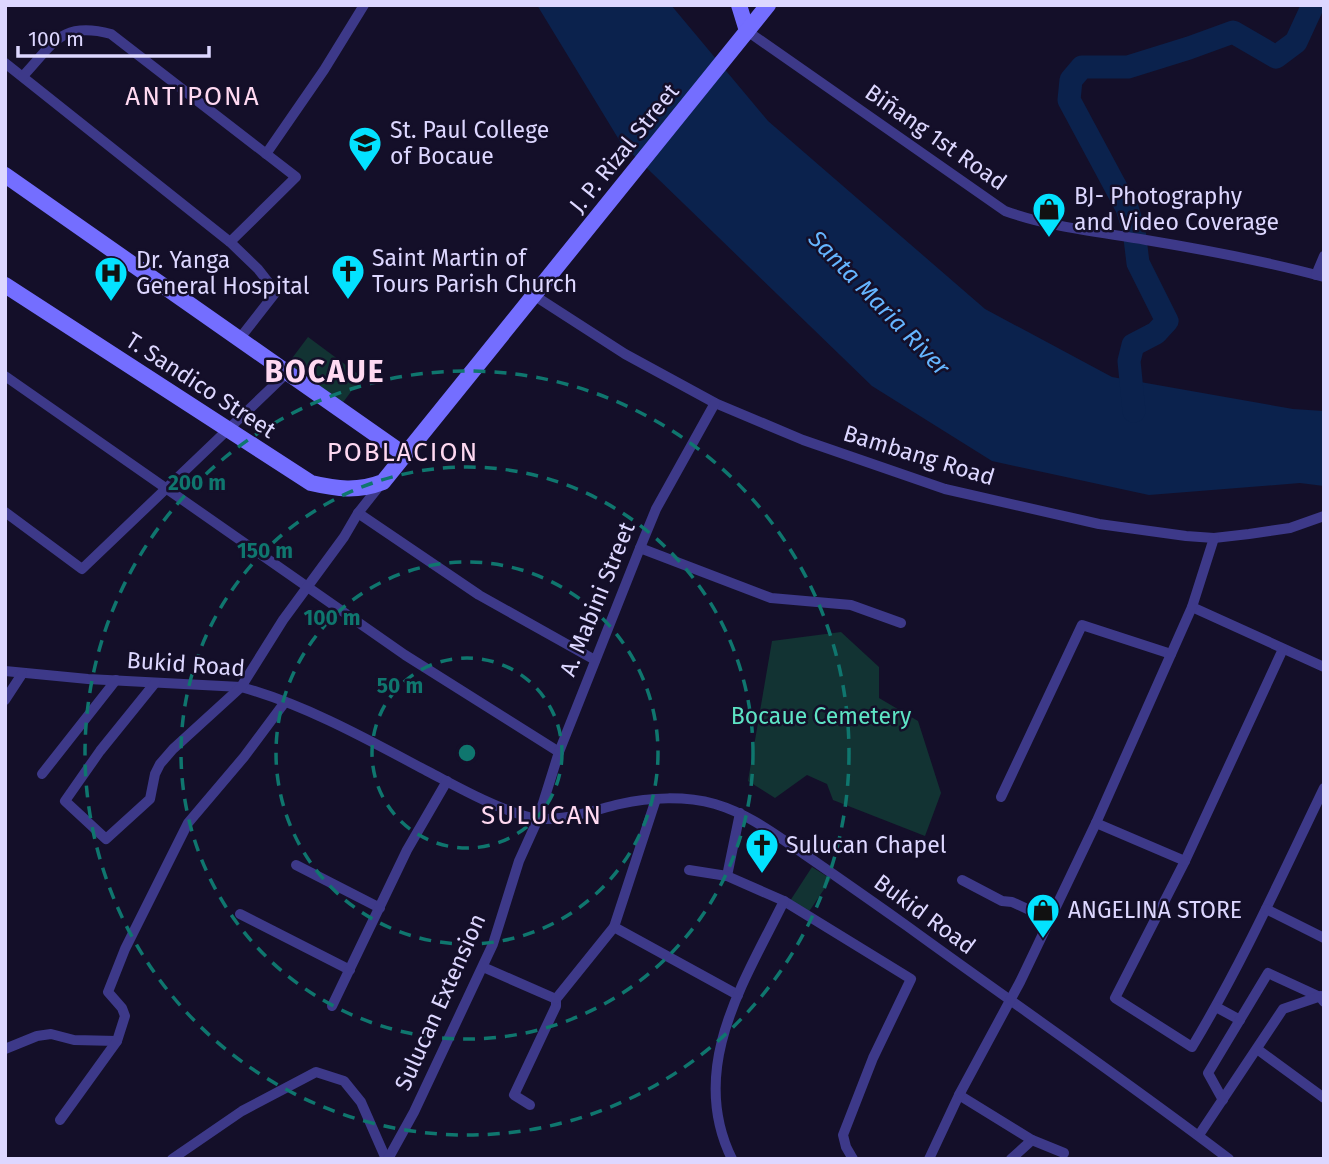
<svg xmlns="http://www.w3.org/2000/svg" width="1329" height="1164" font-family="'Fira Sans',sans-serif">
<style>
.green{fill:#123333}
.water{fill:#0b224d}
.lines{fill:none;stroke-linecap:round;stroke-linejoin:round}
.river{stroke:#0b224d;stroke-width:23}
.street{stroke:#3d3989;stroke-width:10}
.secondary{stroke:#746eff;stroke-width:16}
.ring{fill:none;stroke:#0f766e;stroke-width:3.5;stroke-dasharray:12 9}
.labels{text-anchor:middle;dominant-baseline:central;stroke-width:5;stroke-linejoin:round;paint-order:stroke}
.poi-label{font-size:23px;fill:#ddd7ff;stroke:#140f29;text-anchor:start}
.street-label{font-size:23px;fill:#ddd7ff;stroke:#140f29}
.park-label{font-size:23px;fill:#5ee4c5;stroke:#140f29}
.water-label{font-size:24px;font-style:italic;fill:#65b5ff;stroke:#140f29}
.quarter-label{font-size:26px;letter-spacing:2px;fill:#ffd9f1;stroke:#140f29}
.district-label{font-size:30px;font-weight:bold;letter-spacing:2px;fill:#ffd9f1;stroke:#140f29}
.centre{fill:#0f766e;stroke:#140f29;stroke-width:3.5}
.ring-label{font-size:21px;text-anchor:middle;font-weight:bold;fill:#0f766e;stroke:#140f29;stroke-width:5;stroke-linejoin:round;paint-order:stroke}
</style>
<rect width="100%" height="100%" fill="#140f29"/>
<!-- green -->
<g class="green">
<path d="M308,337L362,377L341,405L287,365Z"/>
<path d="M841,632L879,667V698L918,721L941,793L925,836L833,800L827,784L807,775L775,798L748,781L772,641Z"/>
<path d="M812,867L831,879L808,913L790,901Z"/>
</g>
<!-- water -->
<path class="water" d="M537,5H671L768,121L985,309L1112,377L1293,409L1324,411V486L1300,483L1149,495L992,461L872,386L621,143Z"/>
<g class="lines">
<!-- river -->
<path class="river" d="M1134,411L1129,361L1133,345L1156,333L1167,321L1138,263L1134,230L1127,208L1069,100L1071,80L1082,67H1128L1189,48L1233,32L1276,57L1296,42L1313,5"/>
<!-- street -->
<g class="street">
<path d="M747,31L1005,211C1049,227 1099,232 1146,240C1206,250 1265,261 1324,277"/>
<path d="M5,63L230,242L258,269L276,292L240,338"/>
<path d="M23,76C54,43 61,21 111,34L296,177L230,242"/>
<path d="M266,154L324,70L364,5"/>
<path d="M1316,275L1324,256"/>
<path d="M535,296L625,354L715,403L803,440L945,489L1099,524L1186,536L1214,538L1249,534L1290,528L1324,516"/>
<path d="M5,376L405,655L559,752"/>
<path d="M5,512L82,569L288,372"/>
<path d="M358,513L479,595L595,660"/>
<path d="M640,548L771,598L851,605L901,623"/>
<path d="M1192,607L1324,667"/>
<path d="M1283,649L1185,861L1115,998L1192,1047C1242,964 1282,875 1324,788"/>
<path d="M5,671L88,679L241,687C306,705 367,739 427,771C458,787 491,806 525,816C555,825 590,811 620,804C650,797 686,796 715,804C749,814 776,835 804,854C839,878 873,902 907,926C1014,1004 1124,1079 1229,1159"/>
<path d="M155,683L100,751L65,801L106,839L150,799L155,774L160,764L173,749L241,687L283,620L344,537L358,513L381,484"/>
<path d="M5,700L22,674"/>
<path d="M42,774L116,680"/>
<path d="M1001,797L1082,625L1171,654"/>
<path d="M1096,823L1185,861"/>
<path d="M296,865L380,908"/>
<path d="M689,870L727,876L740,813"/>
<path d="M727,876L784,901L911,979L873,1058L843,1135L846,1147L853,1159"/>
<path d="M962,880L1002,901L1012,902L1049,919"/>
<path d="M1266,909L1324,938"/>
<path d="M240,914L350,970"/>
<path d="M614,927L738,995"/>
<path d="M483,967L556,999V1006L514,1095L530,1105"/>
<path d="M556,999L614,927L656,799"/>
<path d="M332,1006L407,850L447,781"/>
<path d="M1216,1007L1240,1020"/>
<path d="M5,1049L37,1036L51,1034L74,1040L117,1041"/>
<path d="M1257,1049L1324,1098"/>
<path d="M959,1095L1032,1140L1064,1153"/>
<path d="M1223,1100L1208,1073L1268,973L1320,997L1324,1002"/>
<path d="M60,1120L117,1041L125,1016L122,1008L108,992L125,949L188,823L244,757L285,702"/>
<path d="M1199,1135L1283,1009L1321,996"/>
<path d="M172,1159L242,1111L316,1072L344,1081L361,1102L386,1159"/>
<path d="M388,1159L414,1112L493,944L519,861L538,819L559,752L640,548L656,509L715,403"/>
<path d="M732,1159C687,1068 744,982 784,901"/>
<path d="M929,1159L959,1095L1020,982L1096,823L1192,607L1214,538"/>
<path d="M1011,1159L1032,1140"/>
</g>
<!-- secondary -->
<g class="secondary">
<path d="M739,5L747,31"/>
<path d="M5,175L405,455"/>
<path d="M5,285L311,483C337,489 357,492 383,482L768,5"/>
</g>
</g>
<!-- distance rings -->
<g class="ring">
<circle cx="467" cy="753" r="95"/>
<circle cx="467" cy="753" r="191"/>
<circle cx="467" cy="753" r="286"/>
<circle cx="467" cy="753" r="382"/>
</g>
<!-- icons -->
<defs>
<symbol id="university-pin" viewBox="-11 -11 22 30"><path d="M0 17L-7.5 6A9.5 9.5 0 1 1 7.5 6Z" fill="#03e2ff" stroke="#140f29"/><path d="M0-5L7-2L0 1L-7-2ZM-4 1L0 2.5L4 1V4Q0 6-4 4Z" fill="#111"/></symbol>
<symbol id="shop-pin" viewBox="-11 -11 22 30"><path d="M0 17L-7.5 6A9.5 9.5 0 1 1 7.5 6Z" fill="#03e2ff" stroke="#140f29"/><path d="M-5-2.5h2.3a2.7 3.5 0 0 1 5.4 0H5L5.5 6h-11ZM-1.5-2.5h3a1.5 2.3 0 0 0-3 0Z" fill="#111"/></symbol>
<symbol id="church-pin" viewBox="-11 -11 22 30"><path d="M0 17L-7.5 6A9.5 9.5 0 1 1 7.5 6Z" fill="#03e2ff" stroke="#140f29"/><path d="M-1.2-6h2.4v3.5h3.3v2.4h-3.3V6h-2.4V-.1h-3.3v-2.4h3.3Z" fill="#111"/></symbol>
<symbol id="hospital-pin" viewBox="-11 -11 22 30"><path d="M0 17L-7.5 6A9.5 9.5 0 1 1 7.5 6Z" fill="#03e2ff" stroke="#140f29"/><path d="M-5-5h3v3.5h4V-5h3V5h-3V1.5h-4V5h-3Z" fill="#111"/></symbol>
</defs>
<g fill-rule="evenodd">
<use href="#university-pin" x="346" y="124" width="38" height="52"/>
<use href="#shop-pin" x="1030" y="190" width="38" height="52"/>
<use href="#church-pin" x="329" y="252" width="38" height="52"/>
<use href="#hospital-pin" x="92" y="254" width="38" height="52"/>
<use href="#church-pin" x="743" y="826" width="38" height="52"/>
<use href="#shop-pin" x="1024" y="891" width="38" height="52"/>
</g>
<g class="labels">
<!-- poi labels -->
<g class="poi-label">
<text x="390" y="130">St. Paul College<tspan x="390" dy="26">of Bocaue</tspan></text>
<text x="1074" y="196">BJ- Photography<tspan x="1074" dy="26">and Video Coverage</tspan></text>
<text x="372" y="258">Saint Martin of<tspan x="372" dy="26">Tours Parish Church</tspan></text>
<text x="136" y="260">Dr. Yanga<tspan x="136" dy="26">General Hospital</tspan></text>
<text x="786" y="845">Sulucan Chapel</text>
<text x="1068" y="910">ANGELINA STORE</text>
</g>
<!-- street labels -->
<g class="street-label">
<text transform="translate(936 137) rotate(35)">Biñang 1st Road</text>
<text transform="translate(624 148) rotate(-51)">J. P. Rizal Street</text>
<text transform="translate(201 385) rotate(33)">T. Sandico Street</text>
<text transform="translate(919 455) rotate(17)">Bambang Road</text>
<text transform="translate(597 599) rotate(-68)">A. Mabini Street</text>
<text transform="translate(186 664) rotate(4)">Bukid Road</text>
<text transform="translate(925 914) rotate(36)">Bukid Road</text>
<text transform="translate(440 1002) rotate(-66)">Sulucan Extension</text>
</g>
<!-- park labels -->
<g class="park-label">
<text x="821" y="716">Bocaue Cemetery</text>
</g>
<!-- water labels -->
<g class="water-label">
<text transform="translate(879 303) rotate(46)">Santa Maria River</text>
</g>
<!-- quarter labels -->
<g class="quarter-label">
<text x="193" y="96">ANTIPONA</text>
<text x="403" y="452">POBLACION</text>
<text x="542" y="815">SULUCAN</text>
</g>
<!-- district labels -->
<g class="district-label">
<text x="325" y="372">BOCAUE</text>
</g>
</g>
<circle cx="467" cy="753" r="10" class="centre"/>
<g class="ring-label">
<text x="197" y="490">200 m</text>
<text x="265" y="558">150 m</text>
<text x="332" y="625">100 m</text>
<text x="400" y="693">50 m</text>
</g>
<!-- border -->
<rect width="1329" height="1164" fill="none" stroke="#ddd7ff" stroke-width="14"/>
<!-- scale -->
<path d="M18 46v10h191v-10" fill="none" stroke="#ddd7ff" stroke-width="3.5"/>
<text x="28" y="46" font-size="21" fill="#ddd7ff" stroke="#140f29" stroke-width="5" paint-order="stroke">100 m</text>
</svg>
